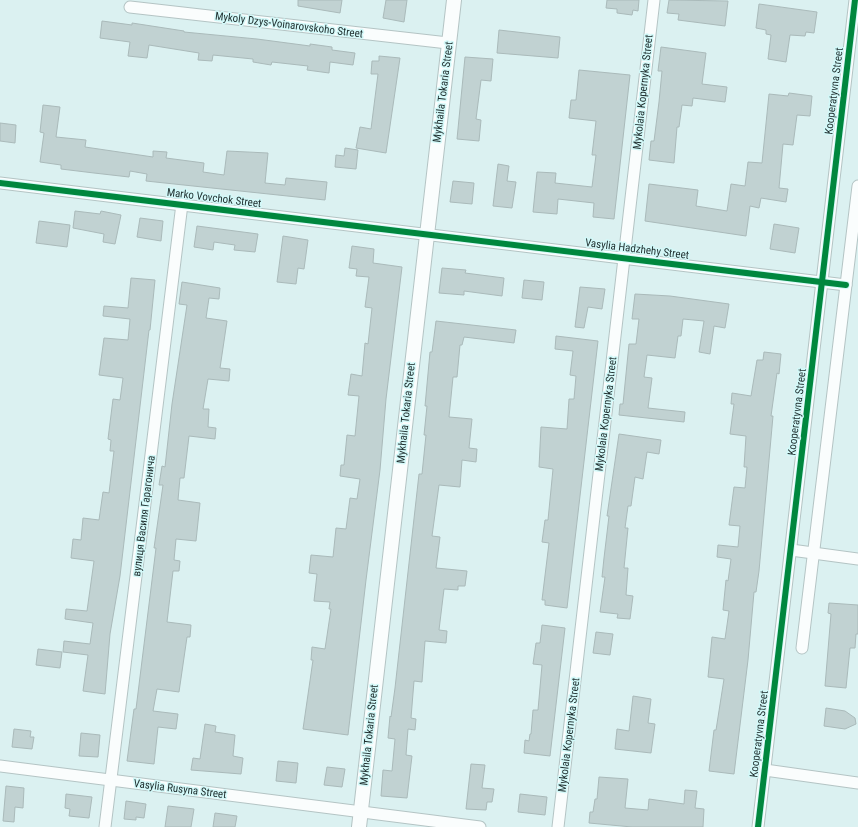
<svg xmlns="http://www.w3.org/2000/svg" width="858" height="827" font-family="'Roboto Condensed',sans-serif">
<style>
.building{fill:#c1d2d2;stroke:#aababa}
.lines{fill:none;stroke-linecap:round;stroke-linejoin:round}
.minor-casing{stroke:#b4c4c4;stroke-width:13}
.tertiary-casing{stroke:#b4c4c4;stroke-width:16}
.minor{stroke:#fafdfd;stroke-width:11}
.tertiary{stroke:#fafdfd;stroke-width:14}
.cycleway-casing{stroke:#d3f9f9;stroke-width:8}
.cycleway{stroke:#00873e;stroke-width:6}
.labels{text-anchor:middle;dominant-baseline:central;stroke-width:3;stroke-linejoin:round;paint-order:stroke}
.street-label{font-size:11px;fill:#1d2c2c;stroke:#d3f9f9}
</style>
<rect width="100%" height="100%" fill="#dbf1f1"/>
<!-- building -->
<g class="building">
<path d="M298,0H342L340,13L298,6Z"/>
<path d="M386,0H407L404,22L383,18Z"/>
<path d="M607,0H639L638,11L633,10L632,15L617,13V9L606,8Z"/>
<path d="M669,0L728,1L725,26L678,20L679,14L667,13Z"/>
<path d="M759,4L817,12L814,33L806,32L805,36L790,35L786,62L768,59L771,35L766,34V30L756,28Z"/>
<path d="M102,21L132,25V23L184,31V32L257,39L310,46V44L332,47V50L355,53L353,65L330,62L329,73L307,70L308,66L272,62L271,65L253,62V59L213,55L212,61L198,60L199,53L149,45L147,58L128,56L130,42L100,38Z"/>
<path d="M499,30L560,37L558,58L497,53Z"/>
<path d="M661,47L706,53L702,84L727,87L725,102L693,98L692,106L682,105L679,127H677L674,163L649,160L651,141H654L659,102L662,71H658Z"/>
<path d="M379,56L400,58L386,153L356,148L360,127L371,129L378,74H371L372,61H379Z"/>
<path d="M465,57L493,59L491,81L481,80L476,119L481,120L479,141L457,139Z"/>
<path d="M579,70L630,75L614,219L593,217L594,203L558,199L557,214L533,212L537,172L556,173L555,183L592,187L596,155H592L596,121L569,118L571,100H576Z"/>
<path d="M789,93L812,96L810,116L797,115L793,145L783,144L779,188L788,189L786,202L761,198L759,208L750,206L746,236L645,221L649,184L698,190L696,206L727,211L731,184L745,186L748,162L762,163L769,94L788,96Z"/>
<path d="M43,105L60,107L56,137L86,140L85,147L153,157V151L167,152L166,158L204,163L203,172L224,175L227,151L268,153L265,183L285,185L286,178L327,182L325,200L146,181L147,174L130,171L129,177L94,173L61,169V165L40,162L44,133L40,132Z"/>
<path d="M0,123L16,125L15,143L0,141Z"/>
<path d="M345,148L358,150L356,169L335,167L336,155L344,156Z"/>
<path d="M498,164L509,166L507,181L516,182L512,208L493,206Z"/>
<path d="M453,181L474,183L472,204L450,202Z"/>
<path d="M75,211L100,214L101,211L121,215L115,244L103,242L104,234L73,228Z"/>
<path d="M140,218L163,221L161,241L137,237Z"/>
<path d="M39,221L70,225L67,247L36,243Z"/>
<path d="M774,224L799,228L795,253L770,249Z"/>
<path d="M197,226L258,234L255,252L234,250L235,245L214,242L213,250L194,247Z"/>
<path d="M283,236L308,240L304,269L298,268L296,284L277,282Z"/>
<path d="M352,246L374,249L373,263L402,267L386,399L380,470L366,580L348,735L303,729L313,660H311L312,647L325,649L331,609H329L330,602L314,601L317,574L309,573L311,555L333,557L336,528L346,529L350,498L357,499L360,479L340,476L341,465H344L347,435L355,436L359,396L348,395L351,374L362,376L365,343L368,344L372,308L365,307L369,277L356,276L357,269L349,268Z"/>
<path d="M442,268L466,270L465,273L504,278L502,296L464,291V295L439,293Z"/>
<path d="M131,278L155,280L150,330H149L120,576L110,634L105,694L83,691L88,655L63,652L64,641L90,644L93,623L65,619L66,609L87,611L94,561L71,558L73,539L81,540L83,518L99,520L103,492L109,493L114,451H110L111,440L108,439L113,399L120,400L123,378L99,375L104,338L128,340L130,319L103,316L104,306L128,308Z"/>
<path d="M524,280L544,282L542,300L522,298Z"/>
<path d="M182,282L220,288L219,299L209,298L206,318L227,321L220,368L230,369L229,381L208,379L203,409H209L208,427L216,428L215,439L189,436L184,478H180L178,500L200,503L196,541L176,539L174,560L180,561L179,571H173L167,622L191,625L190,637H187L179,692L157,689L153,711L178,714L176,729L158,727L154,764L127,761L134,709H136L156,548H154L163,485H159L162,466L165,467L172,404L187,305L179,304Z"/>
<path d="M580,287L605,289L602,309L588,307L584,328L575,327Z"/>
<path d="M635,294L670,296L729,304L725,328L714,326L710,354L699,352L704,321L683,319L681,336H678L675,358L647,355L644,377L652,378L648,408L685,412L684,422L619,415L620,404H623L629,344H636L639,319H632Z"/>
<path d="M436,321L516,330L514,343L464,337L462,345H460L457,377H453L449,417L472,419L469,448L477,449L476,462L462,460L460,487L439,485L432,536L440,537L436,568L467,571L465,586H458V590L444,589L439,630L447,631L446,643L425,641L422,682L414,681L411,718L416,719L415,730L408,729L406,755L412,756L407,798L381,796L383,770L392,771L395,739L388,738L390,716L391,717L395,688L419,474H422L426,435H424L427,406H425L430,352H432Z"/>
<path d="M556,336L598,341L567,608L545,605V600H542L549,543L542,542L545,520H548L553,469L539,467L541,427L567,429L569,399H574L576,376L570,375L573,351L555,349Z"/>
<path d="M764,352L781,354L779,374L777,373L771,416H773L759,571L756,592H754L748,660L734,774L709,771L714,730H716L724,679L708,677L712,637L725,639L729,611L723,610L726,580L728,581L731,559L717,557L718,545L738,547L740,526L729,525L734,487L745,488L747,467H744L746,436L730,434L734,404H731L732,393L751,396L757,360H763Z"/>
<path d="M619,434L661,440L659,454L647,452L643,479L635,477L631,506H628L625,528H628L624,568H628L626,595L633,596L630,619L617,618L618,614L600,612L605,577H602L604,558L609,516H607Z"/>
<path d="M829,603L858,605V634H856L855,648H850L846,688L825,686L831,614L828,613Z"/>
<path d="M542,625L565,628L550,756L524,753L525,740L529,741L530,734H531L533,710H538L542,665L533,664L536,643H540Z"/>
<path d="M596,632L613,634L610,655L593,653Z"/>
<path d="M38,649L62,652L60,668L36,665Z"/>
<path d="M633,696L651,699L648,723L655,724L651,753L615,749L617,729L629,731Z"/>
<path d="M826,708L845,711L855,718L856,724L845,729L824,726Z"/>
<path d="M205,724L216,726L215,732L235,735L233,756L243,758L241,774L191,770L193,758L200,759Z"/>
<path d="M14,729L31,731L30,737H34L32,749L12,747Z"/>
<path d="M81,733L100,735L98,757L79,756Z"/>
<path d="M278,761L298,763L296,783L276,781Z"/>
<path d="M471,764L485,765L482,788L494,789L492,802H487L486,810L466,809Z"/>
<path d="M327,767L345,769L342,787L324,785Z"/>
<path d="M599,777L628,779L625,808L648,810L649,799L684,804L685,790L697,791L695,808L704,809L703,827H632L589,823L590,812H593L595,799H597Z"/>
<path d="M6,786L24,788L23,808L15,807L14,822L3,821Z"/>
<path d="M66,794L92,797L89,818L69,816L70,809L65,808Z"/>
<path d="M520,794L547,797L545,815L518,812Z"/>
<path d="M126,801L146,804L144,818L136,817V820L124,819Z"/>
<path d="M168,806L194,809L191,827H165Z"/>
<path d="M215,813L237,816L235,827H213Z"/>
</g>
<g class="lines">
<defs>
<g id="minor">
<path d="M130,7L448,43"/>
<path d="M0,183L846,285"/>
<path d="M791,550L858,559"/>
<path d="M802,648L858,186"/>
<path d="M0,766L480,827"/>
<path d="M765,770L858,783"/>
<path d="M105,827L182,204"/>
<path d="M558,827L654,0"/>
<path d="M758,827L855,0"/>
</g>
<path id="tertiary" d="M359,827L454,0"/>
</defs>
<!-- minor casing -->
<use href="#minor" class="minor-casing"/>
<!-- tertiary casing -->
<use href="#tertiary" class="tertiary-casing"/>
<!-- minor -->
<use href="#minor" class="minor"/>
<!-- tertiary -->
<use href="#tertiary" class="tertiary"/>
<defs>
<g id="cycleway">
<path d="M0,183L846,285"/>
<path d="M758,827L855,0"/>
</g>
</defs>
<!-- cycleway casing -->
<use href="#cycleway" class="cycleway-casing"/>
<!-- cycleway -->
<use href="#cycleway" class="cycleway"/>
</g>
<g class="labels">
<!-- street labels -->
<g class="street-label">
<text transform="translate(289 25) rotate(7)">Mykoly Dzys-Voinarovskoho Street</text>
<text transform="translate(834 91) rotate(-83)">Kooperatyvna Street</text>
<text transform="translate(443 92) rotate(-83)">Mykhaila Tokaria Street</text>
<text transform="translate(643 92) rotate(-84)">Mykolaia Kopernyka Street</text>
<text transform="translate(214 198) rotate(7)">Marko Vovchok Street</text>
<text transform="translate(637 249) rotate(7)">Vasylia Hadzhehy Street</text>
<text transform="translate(797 412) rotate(-83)">Kooperatyvna Street</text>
<text transform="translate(406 413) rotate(-84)">Mykhaila Tokaria Street</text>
<text transform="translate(606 414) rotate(-83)">Mykolaia Kopernyka Street</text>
<text transform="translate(144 516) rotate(-83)">вулиця Василя Гарагонича</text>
<text transform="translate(759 734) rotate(-83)">Kooperatyvna Street</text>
<text transform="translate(369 735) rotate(-84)">Mykhaila Tokaria Street</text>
<text transform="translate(569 735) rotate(-83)">Mykolaia Kopernyka Street</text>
<text transform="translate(180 789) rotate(7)">Vasylia Rusyna Street</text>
</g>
</g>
</svg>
